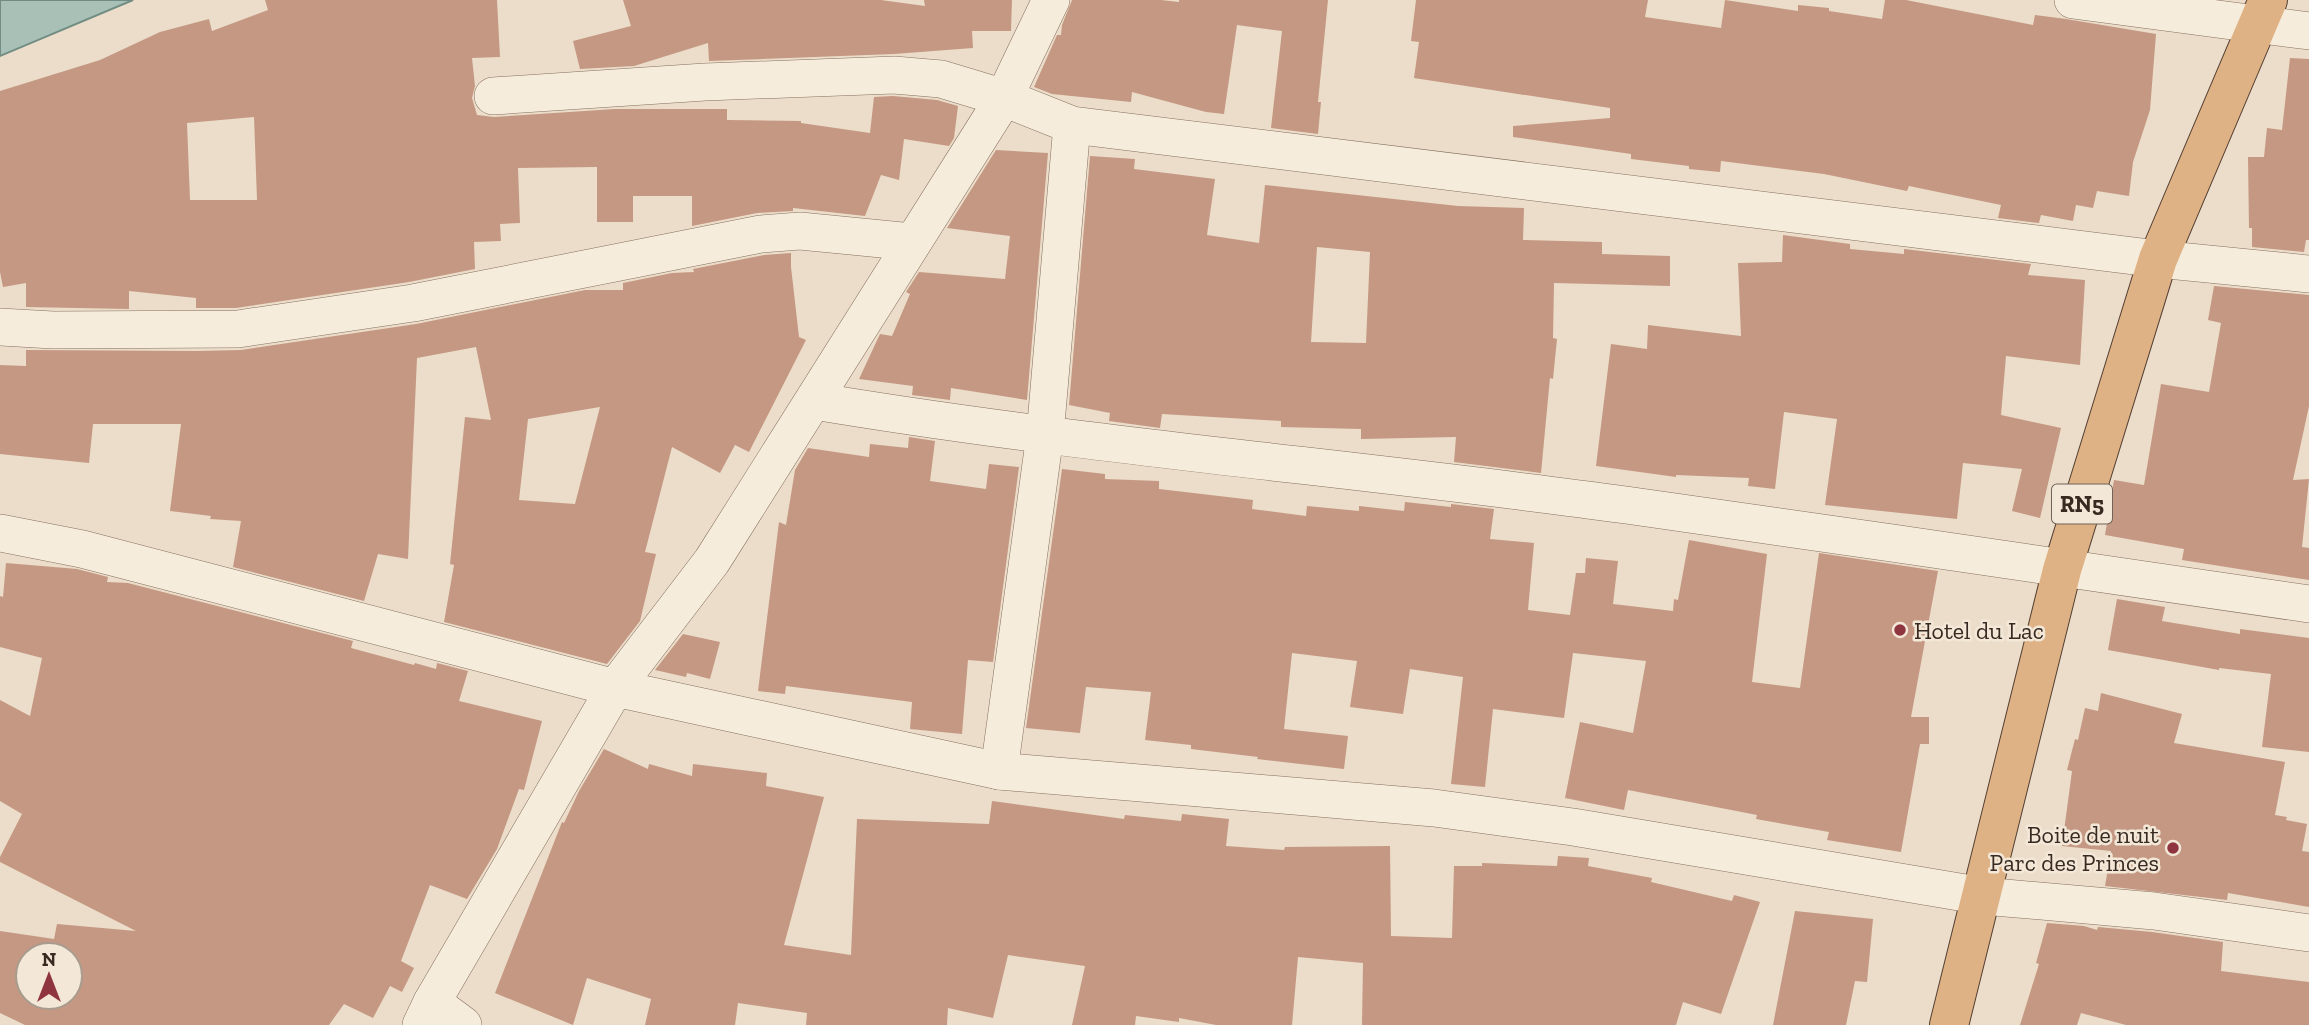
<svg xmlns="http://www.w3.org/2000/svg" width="2309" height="1025" font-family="'Zilla Slab',serif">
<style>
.water{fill:#a9c0b7;stroke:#718d83;stroke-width:2}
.building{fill:#c59883;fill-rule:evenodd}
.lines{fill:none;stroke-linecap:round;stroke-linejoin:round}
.minor-casing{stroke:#86705f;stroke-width:38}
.trunk-casing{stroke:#543f33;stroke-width:40}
.minor{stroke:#f6ecdc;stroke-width:37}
.trunk{stroke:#deb284;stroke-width:38}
.poi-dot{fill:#8f353f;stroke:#f3e8d8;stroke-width:2.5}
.labels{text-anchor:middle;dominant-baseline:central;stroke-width:5;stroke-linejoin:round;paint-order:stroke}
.shield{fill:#f3e8d8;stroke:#706358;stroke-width:2}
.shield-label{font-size:23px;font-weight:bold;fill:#382a21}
.poi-label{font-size:24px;fill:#382a21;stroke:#f3e8d8;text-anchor:start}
</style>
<rect width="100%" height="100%" fill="#ebddc9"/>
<!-- water -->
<path class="water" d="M0,0H133L0,56Z"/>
<!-- building -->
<g class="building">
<path d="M265,0H497L500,57L472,58L475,86L472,98L477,115L494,117L615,109H727V120L801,121V123L870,133L874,97L893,96L937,100L958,106L954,138L949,146L904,139L899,180L881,175L865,216L793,208V211L757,213L692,226V196H633V222H597V167L518,168L520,223L500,224L501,241L474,242L475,269L409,282L236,308H196V298L129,291V309L26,307V283L3,287L0,272V91L100,60L160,32L209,19L212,31L268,10ZM254,117L257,200H190L187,123Z"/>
<path d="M623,0H881L925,6L924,0H1012L1011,31H972L973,48L894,54L709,61L708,43L634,66L580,69L573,41L631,26Z"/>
<path d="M1072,0H1161L1179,2V0H1328L1318,102H1321L1318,134L1271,128L1282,31L1237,25L1224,114L1206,112L1132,92L1131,102L1052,94L1034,87L1057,35H1061L1062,25Z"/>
<path d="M1416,0H1648L1645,17L1721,28L1725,0L1798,11V5L1829,8V11L1882,19L1885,0H1906L2033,25L2035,15L2066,19L2156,34L2150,110L2133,162L2129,196L2097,191L2093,208L2076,205L2073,221L2041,215L2039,223L1998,218L2001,205L1909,186L1907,191L1824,174L1721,161L1720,172L1689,169V166L1631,159V154L1513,137V126L1610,118V108L1414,78L1419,42L1411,41Z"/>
<path d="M2290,58L2309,59V240H2306L2304,252L2252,247V228H2249L2248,157H2264L2267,128L2282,130Z"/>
<path d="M996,150L1048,153L1027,400L951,388L950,400L912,395L913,386L859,379L880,334L892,336L910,294L906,292L919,272L1005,279L1010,236L947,228Z"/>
<path d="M1090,156L1135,159L1134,169L1215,179L1207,235L1259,243L1265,185L1458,206L1524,208L1523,240L1602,242V254L1670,256V286L1554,283L1553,338L1557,339L1553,379L1550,378L1541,473L1454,462L1456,437L1361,439V429L1281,427V421L1162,414L1160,428L1109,421L1110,413L1069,405ZM1317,247L1370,252L1366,343L1311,342Z"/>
<path d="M1783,235L1850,244V249L1904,254V249L2031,264L2028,275L2085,280L2080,365L2006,356L2001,415L2061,428L2040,518L2012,511L2022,469L1963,463L1957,519L1825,505L1837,419L1784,412L1775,489L1748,486L1749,478L1676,475V477L1596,466L1611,344L1647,349L1648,325L1741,336L1738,263L1782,262Z"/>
<path d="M791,253V267L799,337L806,340L749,452L735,445L720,473L672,447L645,552L656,554L640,621L607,664L444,622L454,565L450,564L465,417L491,420L476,347L417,358L408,559L378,554L364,601L233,567L241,521L210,519L211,516L170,511L181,424H93L89,463L0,454V365L26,366V350L196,351L241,350L416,324L585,290H623V283L672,273L694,272L693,269L764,255ZM600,407L575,504L519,500L528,419Z"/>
<path d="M2214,286L2309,295V406L2293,480L2309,479L2302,547L2309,548V580L2182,560L2184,549L2105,535L2114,480L2144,485L2161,384L2209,392L2221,323L2208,320Z"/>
<path d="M909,437L935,441L930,481L986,489L989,464L1019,467L993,662L968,660L962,734L910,729L912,702L786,686L785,694L758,691L779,522L786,525L795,470L808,448L869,457L870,444L908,448Z"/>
<path d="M1062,469L1105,474V479L1159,481V489L1253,500L1252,509L1306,516L1307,506L1359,511V506L1404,511L1405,502L1451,507V504L1494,509L1490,539L1534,543L1528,610L1570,615L1576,573H1585L1586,558L1618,561L1613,604L1673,611L1674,599L1678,600L1689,540L1767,554L1752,682L1800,688L1819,553L1938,571L1911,717H1929V744H1920L1901,852L1827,840L1829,832L1756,819L1757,815L1628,790L1624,810L1565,798L1580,722L1633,733L1646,661L1573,653L1564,718L1493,709L1485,787L1451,784L1463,677L1410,669L1403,714L1350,707L1357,661L1292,653L1284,729L1348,736L1344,769L1257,759L1258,757L1191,749V745L1145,740L1151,692L1086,687L1080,733L1026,728Z"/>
<path d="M6,563L77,569L108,577L107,582L128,583L353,641L351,648L414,665L415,663L436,669L437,663L468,671L459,701L542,721L524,790L519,789L497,849L467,899L430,885L401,961L414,968L402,992L390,986L373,1018L344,1004L329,1025H25L0,1013V931L54,939L57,924L136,931L0,862V857L22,814L0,801V700L30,716L42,658L0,647V596L3,597ZM28,955H70V997H28Z"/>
<path d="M2117,599L2165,607L2162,621L2240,634V629L2309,638V752L2262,747L2271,674L2219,668V670L2108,650Z"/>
<path d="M683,634L720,642L710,679L687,673L686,677L655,670Z"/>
<path d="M2101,693L2182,714L2174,743L2285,762L2275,815L2287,817L2286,820L2307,824L2302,851L2309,852V907L2228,893L2227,900L2105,886L2111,851L2062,846L2072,771L2067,770L2075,739L2078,740L2085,708L2098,711Z"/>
<path d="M604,749L648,769L649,764L692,776L693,764L767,773L766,786L824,797L784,945L851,955L857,819L989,824L992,801L1124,819L1125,815L1181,821L1182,814L1229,819L1226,846L1284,850L1285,847L1390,846L1391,936L1452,938L1454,866H1482V863L1557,866L1558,856L1589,858L1588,866L1652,878L1651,882L1732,901L1734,895L1760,902L1721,1014L1683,1002L1676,1025H1362L1363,963L1298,957L1292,1025H1216L1179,1018V1022L1136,1016L1135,1025H1072L1085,966L1008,955L993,1018L948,1008L947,1025H806L807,1013L738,1003L735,1025H645L651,999L587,978L573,1025L495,993L562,822L564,823L579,791Z"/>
<path d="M1795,911L1873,919L1867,982L1855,981L1846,1025H1773Z"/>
<path d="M2047,923L2084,926L2097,930L2098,927L2152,932L2223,942L2221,971L2309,982V1025H2126L2081,1013L2077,1025H2020L2039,964L2036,963Z"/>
</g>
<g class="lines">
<defs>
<g id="minor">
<path d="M2073,0L2309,31"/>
<path d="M493,96L705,82L894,75L941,79L1004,98L1072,125L2158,259L2309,274"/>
<path d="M0,327L53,330L238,329L413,303L761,234L800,231L912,242"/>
<path d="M814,401C1084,446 1356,468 1626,505C1854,536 2081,572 2309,604"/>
<path d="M0,533L82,549L615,688L999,771L1434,808L1573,827L1983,896L2154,911L2309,933"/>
<path d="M999,771L1045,435L1072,125"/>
<path d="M432,1002L463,1025"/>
<path d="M421,1025L432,1002L615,688L712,561L1004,98L1051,0"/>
</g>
<path id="trunk" d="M1949,1025L2062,570L2158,259L2268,0"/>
</defs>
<!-- minor casing -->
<use href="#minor" class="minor-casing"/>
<!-- trunk casing -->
<use href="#trunk" class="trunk-casing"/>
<!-- minor -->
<use href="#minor" class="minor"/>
<!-- trunk -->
<use href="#trunk" class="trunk"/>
</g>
<!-- markers -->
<g class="poi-dot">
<circle cx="1900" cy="630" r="7"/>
<circle cx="2173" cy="848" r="7"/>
</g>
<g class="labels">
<!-- shield labels -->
<rect class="shield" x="2052" y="484.5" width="60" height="39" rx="5"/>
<g class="shield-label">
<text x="2082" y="504">RN5</text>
</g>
<!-- poi labels -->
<g class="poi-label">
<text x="1914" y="630">Hotel du Lac</text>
<text x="2159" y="834" text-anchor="end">Boite de nuit<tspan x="2159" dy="28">Parc des Princes</tspan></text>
</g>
</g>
<!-- north arrow -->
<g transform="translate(49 976)"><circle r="33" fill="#f3e8d8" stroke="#a89c8f" stroke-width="2"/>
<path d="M0-5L12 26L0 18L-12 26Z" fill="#8f353f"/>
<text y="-10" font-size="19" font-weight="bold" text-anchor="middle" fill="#382a21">N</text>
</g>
</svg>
